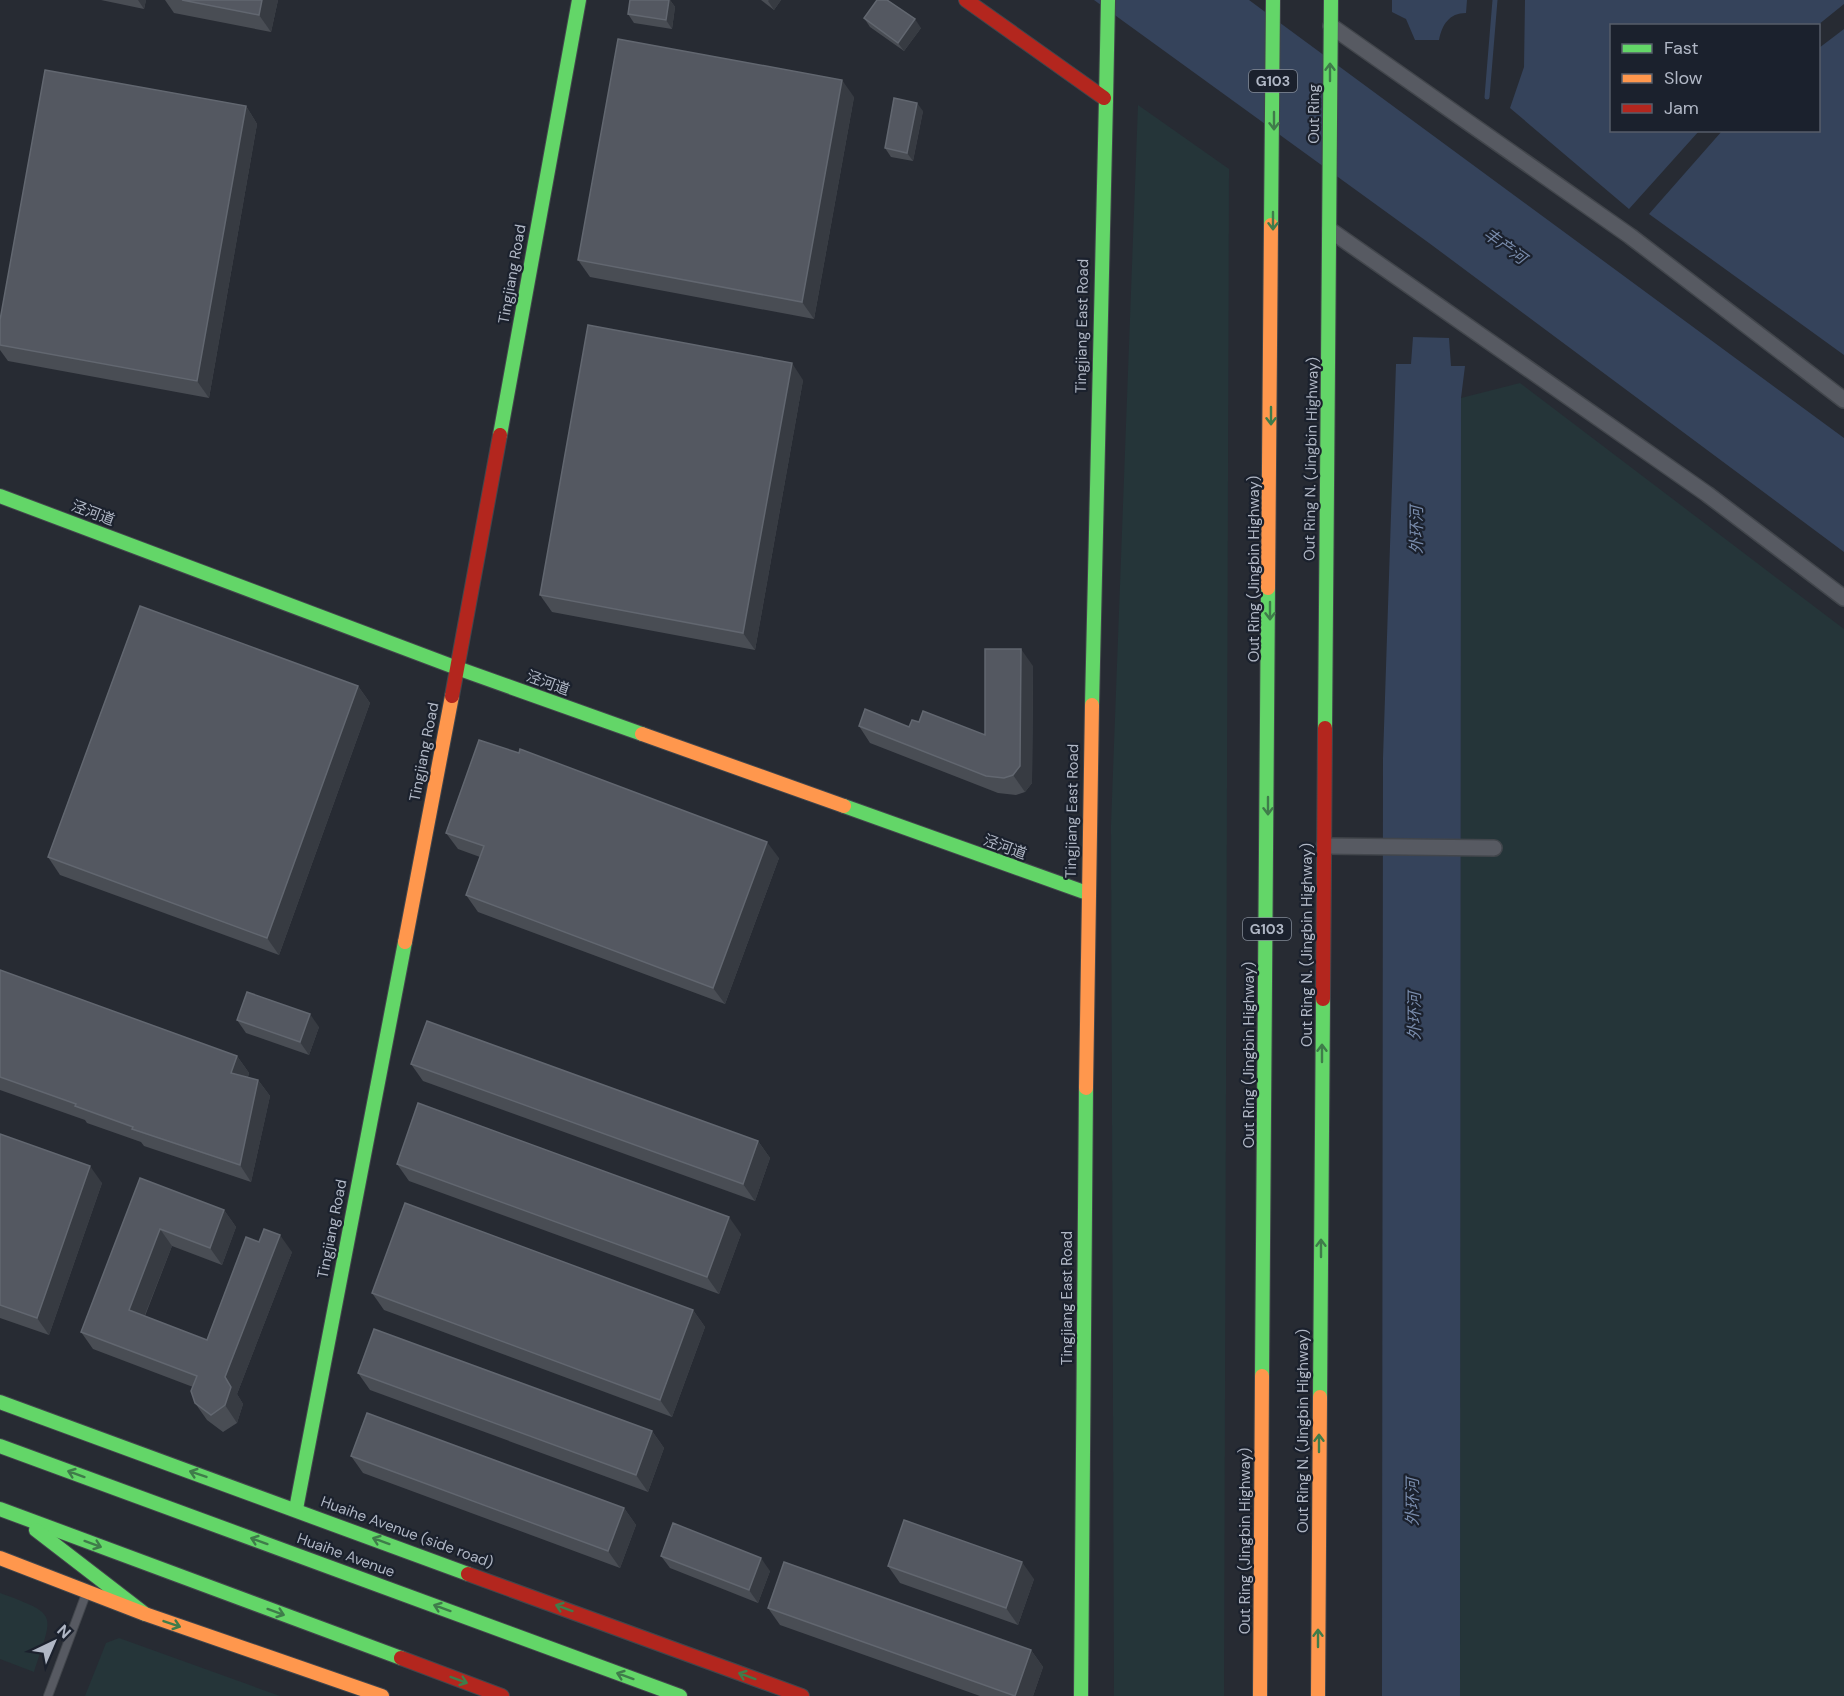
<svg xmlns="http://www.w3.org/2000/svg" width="1844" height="1696" font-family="'DM Sans','Noto Sans SC',sans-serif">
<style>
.green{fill:#253539}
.water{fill:#35435b}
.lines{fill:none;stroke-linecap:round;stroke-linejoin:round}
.stream{stroke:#35435b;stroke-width:5}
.lane-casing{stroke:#42464c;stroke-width:10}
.street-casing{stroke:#42464c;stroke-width:18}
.fast-casing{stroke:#42464c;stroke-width:16}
.slow-casing{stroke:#42464c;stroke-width:16}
.jam-casing{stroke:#42464c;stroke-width:16}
.lane{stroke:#575a62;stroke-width:8}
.street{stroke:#575a62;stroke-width:15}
.fast{stroke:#63d668;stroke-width:14}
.slow{stroke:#ff974d;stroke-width:14}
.jam{stroke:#b3261e;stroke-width:14}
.wall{fill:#494d54}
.shaded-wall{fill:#373b42}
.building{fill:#545861;stroke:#626770;stroke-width:1.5}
.oneway{stroke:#3f7c4a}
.labels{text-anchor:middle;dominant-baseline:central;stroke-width:4.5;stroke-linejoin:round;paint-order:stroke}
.shield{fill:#1b212d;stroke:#838a97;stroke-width:1.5}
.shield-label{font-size:14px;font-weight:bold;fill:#b0b7c5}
.street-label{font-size:15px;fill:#b0b7c5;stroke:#1b212d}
.water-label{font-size:16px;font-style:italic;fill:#798cac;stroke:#1b212d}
</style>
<rect width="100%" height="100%" fill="#272b33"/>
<!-- green -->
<g class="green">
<path d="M1138,105L1229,169L1224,1696H1114L1111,825Z"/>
<path d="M1520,383L1844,629V1696H1460L1461,398Z"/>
<path d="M0,1593C60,1615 53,1613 34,1672L0,1659Z"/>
<path d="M119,1638L280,1696H85L106,1643Z"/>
</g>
<!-- water -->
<g class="water">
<path d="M1094,0H1249L1844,438V552L1429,243Z"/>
<path d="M1392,0H1467L1466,13C1449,13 1442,25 1439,40H1415L1406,19L1392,12Z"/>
<path d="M1525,0H1844V4L1818,25L1612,26V130L1699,131L1629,209L1510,108L1524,67Z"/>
<path d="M1844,29V355L1649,214L1722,131L1818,130L1819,48Z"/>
<path d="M1413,337L1449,338L1451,366H1465L1461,398L1460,1696H1382L1383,758L1396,364H1411Z"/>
</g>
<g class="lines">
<!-- stream -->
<path class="stream" d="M1487,97L1495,0"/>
<defs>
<path id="lane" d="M48,1696L86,1594"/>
<g id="street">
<path d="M1331,26L1630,236L1844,400"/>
<path d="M1330,230L1707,494L1844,598"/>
<path d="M1324,846L1494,848"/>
</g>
<g id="fast">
<path d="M1106,100L1108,0"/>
<path d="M1271,225L1273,0"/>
<path d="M500,435L579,0"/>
<path d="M0,496L457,668L642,734"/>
<path d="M1092,705L1106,100L1104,98"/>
<path d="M1325,728L1331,0"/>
<path d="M844,806L1087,893"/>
<path d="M1262,1376L1268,588"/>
<path d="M1320,1397L1323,999"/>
<path d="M0,1402L468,1574"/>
<path d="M0,1446L680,1696"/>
<path d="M0,1509L401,1658"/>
<path d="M296,1509L405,942"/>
<path d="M36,1530L145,1614"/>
<path d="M1081,1696L1086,1088"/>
</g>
<g id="slow">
<path d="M1268,588L1271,225"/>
<path d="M642,734L844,806"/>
<path d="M405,942L452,696"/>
<path d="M1086,1088L1092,705"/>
<path d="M0,1558L145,1614L382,1696"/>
<path d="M1260,1696L1262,1376"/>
<path d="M1318,1696L1320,1397"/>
</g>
<g id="jam">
<path d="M966,0L1104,98"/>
<path d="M452,696L500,435"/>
<path d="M1323,999L1325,728"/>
<path d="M468,1574L802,1696"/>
<path d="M401,1658L502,1696"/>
</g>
</defs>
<!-- lane casing -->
<use href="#lane" class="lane-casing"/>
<!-- street casing -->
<use href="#street" class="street-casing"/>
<!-- fast casing -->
<use href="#fast" class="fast-casing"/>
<!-- slow casing -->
<use href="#slow" class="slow-casing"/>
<!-- jam casing -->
<use href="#jam" class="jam-casing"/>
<!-- lane -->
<use href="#lane" class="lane"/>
<!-- street -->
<use href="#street" class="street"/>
<!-- fast -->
<use href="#fast" class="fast"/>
<!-- slow -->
<use href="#slow" class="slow"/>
<!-- jam -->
<use href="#jam" class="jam"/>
</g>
<!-- wall -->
<g class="wall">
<path d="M101,0H146L144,9Z"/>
<path d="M165,0H278L271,32L174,13Z"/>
<path d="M630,0H670L675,7L672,29L634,23L628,14Z"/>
<path d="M761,0H781L774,10Z"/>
<path d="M864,18L921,28L904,51L870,27Z"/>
<path d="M854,97L814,319L590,277L578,260Z"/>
<path d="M246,106L257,124L209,398L8,361L0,350V320Z"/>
<path d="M923,111L913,161L891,157L885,148Z"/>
<path d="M803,380L755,650L552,612L540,595Z"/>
<path d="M1033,666L1032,783L1025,792L1016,795L998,793L870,743L859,726L909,727L985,735Z"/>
<path d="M358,686L370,703L279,955L60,875L48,857Z"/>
<path d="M446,833L779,858L725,1004L478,912L466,895L480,857L458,849Z"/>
<path d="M0,970L237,1056L249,1073L248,1077L258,1080L270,1096L251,1182L144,1146L141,1142L87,1123L85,1120L0,1090Z"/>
<path d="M237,1020L319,1027L309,1055L246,1033Z"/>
<path d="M411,1064L758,1141L770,1158L755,1201L423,1081Z"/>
<path d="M0,1134L102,1183L49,1335L0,1318Z"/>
<path d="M397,1164L741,1234L719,1294L409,1181Z"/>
<path d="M140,1178L224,1210L236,1227L222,1265L172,1246L145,1316L207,1340L259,1242L292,1252L237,1394L243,1404L237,1423L223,1432L207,1420L195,1403L193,1387L93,1349L81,1332Z"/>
<path d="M372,1293L693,1310L705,1327L672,1417L384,1310Z"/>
<path d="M358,1373L652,1431L664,1448L648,1492L370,1390Z"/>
<path d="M351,1456L624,1508L636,1525L620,1568L363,1473Z"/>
<path d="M661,1556L770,1571L758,1603L670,1568Z"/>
<path d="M888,1566L1034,1579L1018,1625L900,1583Z"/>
<path d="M768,1608L1031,1650L1043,1667L1033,1696H980L780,1625Z"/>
</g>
<!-- shaded-wall -->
<g class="shaded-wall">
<path d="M138,0H146L144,9Z"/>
<path d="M262,0H278L271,32L259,15Z"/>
<path d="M669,0H670L675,7L672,29L666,20Z"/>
<path d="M769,0H781L774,10L768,1Z"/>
<path d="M915,19L921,28L904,51L898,43Z"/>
<path d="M842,80L854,97L814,319L802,302Z"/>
<path d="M917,103L923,111L913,161L907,153Z"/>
<path d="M246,106L257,124L209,398L197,381Z"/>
<path d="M792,363L803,380L755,650L743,633Z"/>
<path d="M1021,649L1033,666L1032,783L1025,792L1013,775Z"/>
<path d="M358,686L370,703L279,955L267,938Z"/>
<path d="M767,842L779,858L725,1004L713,988Z"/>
<path d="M310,1014L319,1027L309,1055L300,1042Z"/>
<path d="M237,1056L249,1073L243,1090L231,1073Z"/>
<path d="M258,1080L270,1096L251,1182L240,1165Z"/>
<path d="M758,1141L770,1158L755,1201L743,1184Z"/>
<path d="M90,1166L102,1183L49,1335L37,1318Z"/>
<path d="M224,1210L236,1227L222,1265L210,1248Z"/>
<path d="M729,1217L741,1234L719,1294L707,1277Z"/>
<path d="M160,1229L172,1246L140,1327L129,1310Z"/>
<path d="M280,1235L292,1252L237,1394L243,1404L237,1423L225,1405V1377Z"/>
<path d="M693,1310L705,1327L672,1417L660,1400Z"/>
<path d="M652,1431L664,1448L648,1492L636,1475Z"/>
<path d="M624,1508L636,1525L620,1568L608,1551Z"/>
<path d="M761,1558L770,1571L758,1603L749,1590Z"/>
<path d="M1022,1562L1034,1579L1018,1625L1006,1608Z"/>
<path d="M1031,1650L1043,1667L1033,1696H1015Z"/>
</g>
<!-- building -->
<g class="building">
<path d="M182,0H262L259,15Z"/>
<path d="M630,0H669L666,20L628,14Z"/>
<path d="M877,0H887L915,19L898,43L864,18Z"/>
<path d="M618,39L842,80L802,302L578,260Z"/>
<path d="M45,70L246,106L197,381L0,345V320Z"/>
<path d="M894,98L917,103L907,153L885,148Z"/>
<path d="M588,325L792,363L743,633L540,595Z"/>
<path d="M140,606L358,686L267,938L48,857Z"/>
<path d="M985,649H1021L1020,766L1013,775L1004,778L986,776L859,726L865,709L909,727L912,720L919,722L923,711L985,735Z"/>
<path d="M479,740L519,753L520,749L767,842L713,988L466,895L484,846L446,833Z"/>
<path d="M0,970L237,1056L231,1073L258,1080L240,1165L132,1129L133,1127L75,1106L76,1104L0,1077Z"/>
<path d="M247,992L310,1014L300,1042L237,1020Z"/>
<path d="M427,1021L758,1141L743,1184L411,1064Z"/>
<path d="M418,1103L729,1217L707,1277L397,1164Z"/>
<path d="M0,1134L90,1166L37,1318L0,1305Z"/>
<path d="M140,1178L224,1210L210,1248L160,1229L129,1310L207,1340L246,1237L259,1242L264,1229L280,1235L225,1377L231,1387L225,1405L211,1415L195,1403L191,1391L197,1376L81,1332Z"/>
<path d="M405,1203L693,1310L660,1400L372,1293Z"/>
<path d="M374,1329L652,1431L636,1475L358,1373Z"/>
<path d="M367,1413L624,1508L608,1551L351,1456Z"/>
<path d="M904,1520L1022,1562L1006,1608L888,1566Z"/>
<path d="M673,1523L761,1558L749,1590L661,1556Z"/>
<path d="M784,1562L1031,1650L1015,1696L768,1608Z"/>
</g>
<!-- one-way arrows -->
<defs><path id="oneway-shaft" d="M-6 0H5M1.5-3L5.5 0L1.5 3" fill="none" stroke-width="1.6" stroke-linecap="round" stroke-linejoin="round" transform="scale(1.5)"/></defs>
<g class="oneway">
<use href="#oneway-shaft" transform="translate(1330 72) rotate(-90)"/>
<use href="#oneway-shaft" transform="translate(1274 121) rotate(90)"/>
<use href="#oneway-shaft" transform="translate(1273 221) rotate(90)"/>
<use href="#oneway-shaft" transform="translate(1271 416) rotate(90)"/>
<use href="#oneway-shaft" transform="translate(1270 611) rotate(90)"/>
<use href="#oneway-shaft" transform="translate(1268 806) rotate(90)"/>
<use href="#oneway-shaft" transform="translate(1322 1053) rotate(-90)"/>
<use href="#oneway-shaft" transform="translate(1321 1248) rotate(-90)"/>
<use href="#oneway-shaft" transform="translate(1319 1443) rotate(-90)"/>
<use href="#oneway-shaft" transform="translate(76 1474) rotate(-160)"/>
<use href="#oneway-shaft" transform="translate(198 1474) rotate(-161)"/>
<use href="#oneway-shaft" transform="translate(259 1541) rotate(-160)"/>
<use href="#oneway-shaft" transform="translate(381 1541) rotate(-160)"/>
<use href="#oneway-shaft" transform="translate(93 1544) rotate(20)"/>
<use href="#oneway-shaft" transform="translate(442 1608) rotate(-160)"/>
<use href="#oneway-shaft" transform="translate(564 1608) rotate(-160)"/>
<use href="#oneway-shaft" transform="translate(276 1612) rotate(20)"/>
<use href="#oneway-shaft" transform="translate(172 1624) rotate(19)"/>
<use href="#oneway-shaft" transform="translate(1318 1638) rotate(-90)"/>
<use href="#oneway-shaft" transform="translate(625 1676) rotate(-160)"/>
<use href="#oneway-shaft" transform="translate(747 1676) rotate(-160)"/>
<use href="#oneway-shaft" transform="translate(459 1680) rotate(20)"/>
</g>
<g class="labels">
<!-- shield labels -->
<g class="shield">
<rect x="1249" y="70" width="48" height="22" rx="4.5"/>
<rect x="1243" y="918" width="48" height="22" rx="4.5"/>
</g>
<g class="shield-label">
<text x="1273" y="81">G103</text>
<text x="1267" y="929">G103</text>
</g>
<!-- street labels -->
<g class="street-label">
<text transform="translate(1314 114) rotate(-90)">Out Ring</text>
<text transform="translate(512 274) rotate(-80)">Tingjiang Road</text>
<text transform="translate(1082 326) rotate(-89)">Tingjiang East Road</text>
<text transform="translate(1311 459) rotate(-89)">Out Ring N. (Jingbin Highway)</text>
<text transform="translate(93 513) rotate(21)">泾河道</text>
<text transform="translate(1254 569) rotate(-90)">Out Ring (Jingbin Highway)</text>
<text transform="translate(548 683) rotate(20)">泾河道</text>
<text transform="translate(424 752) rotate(-79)">Tingjiang Road</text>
<text transform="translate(1072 811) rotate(-89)">Tingjiang East Road</text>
<text transform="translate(1005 847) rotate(20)">泾河道</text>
<text transform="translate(1307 945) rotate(-90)">Out Ring N. (Jingbin Highway)</text>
<text transform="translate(1249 1055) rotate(-90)">Out Ring (Jingbin Highway)</text>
<text transform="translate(332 1229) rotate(-79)">Tingjiang Road</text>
<text transform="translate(1067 1298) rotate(-90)">Tingjiang East Road</text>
<text transform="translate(1303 1431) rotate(-90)">Out Ring N. (Jingbin Highway)</text>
<text transform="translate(407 1532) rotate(20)">Huaihe Avenue (side road)</text>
<text transform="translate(1245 1541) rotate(-90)">Out Ring (Jingbin Highway)</text>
<text transform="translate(346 1555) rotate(20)">Huaihe Avenue</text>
</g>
<!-- water labels -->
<g class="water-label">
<text transform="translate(1505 246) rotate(36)">丰产河</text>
<text transform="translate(1416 530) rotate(-90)">外环河</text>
<text transform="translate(1414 1016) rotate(-90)">外环河</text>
<text transform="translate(1412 1502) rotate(-90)">外环河</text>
</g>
</g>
<!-- legend -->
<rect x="1610" y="24" width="210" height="108" fill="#1b212d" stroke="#575d6a" stroke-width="1.5"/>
<rect x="1622" y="44" width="30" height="9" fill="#63d668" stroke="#575d6a" stroke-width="1.5"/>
<text x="1664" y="54" font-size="18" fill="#b0b7c5">Fast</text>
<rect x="1622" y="74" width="30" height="9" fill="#ff974d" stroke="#575d6a" stroke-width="1.5"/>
<text x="1664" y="84" font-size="18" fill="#b0b7c5">Slow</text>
<rect x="1622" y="104" width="30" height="9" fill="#b3261e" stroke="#575d6a" stroke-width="1.5"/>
<text x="1664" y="114" font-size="18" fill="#b0b7c5">Jam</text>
<!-- north arrow -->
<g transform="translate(54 1642) rotate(44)" stroke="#1b212d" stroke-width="4.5" paint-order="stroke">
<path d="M0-4.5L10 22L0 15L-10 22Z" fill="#b0b7c5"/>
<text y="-9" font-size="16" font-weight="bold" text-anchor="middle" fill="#b0b7c5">N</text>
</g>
</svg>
